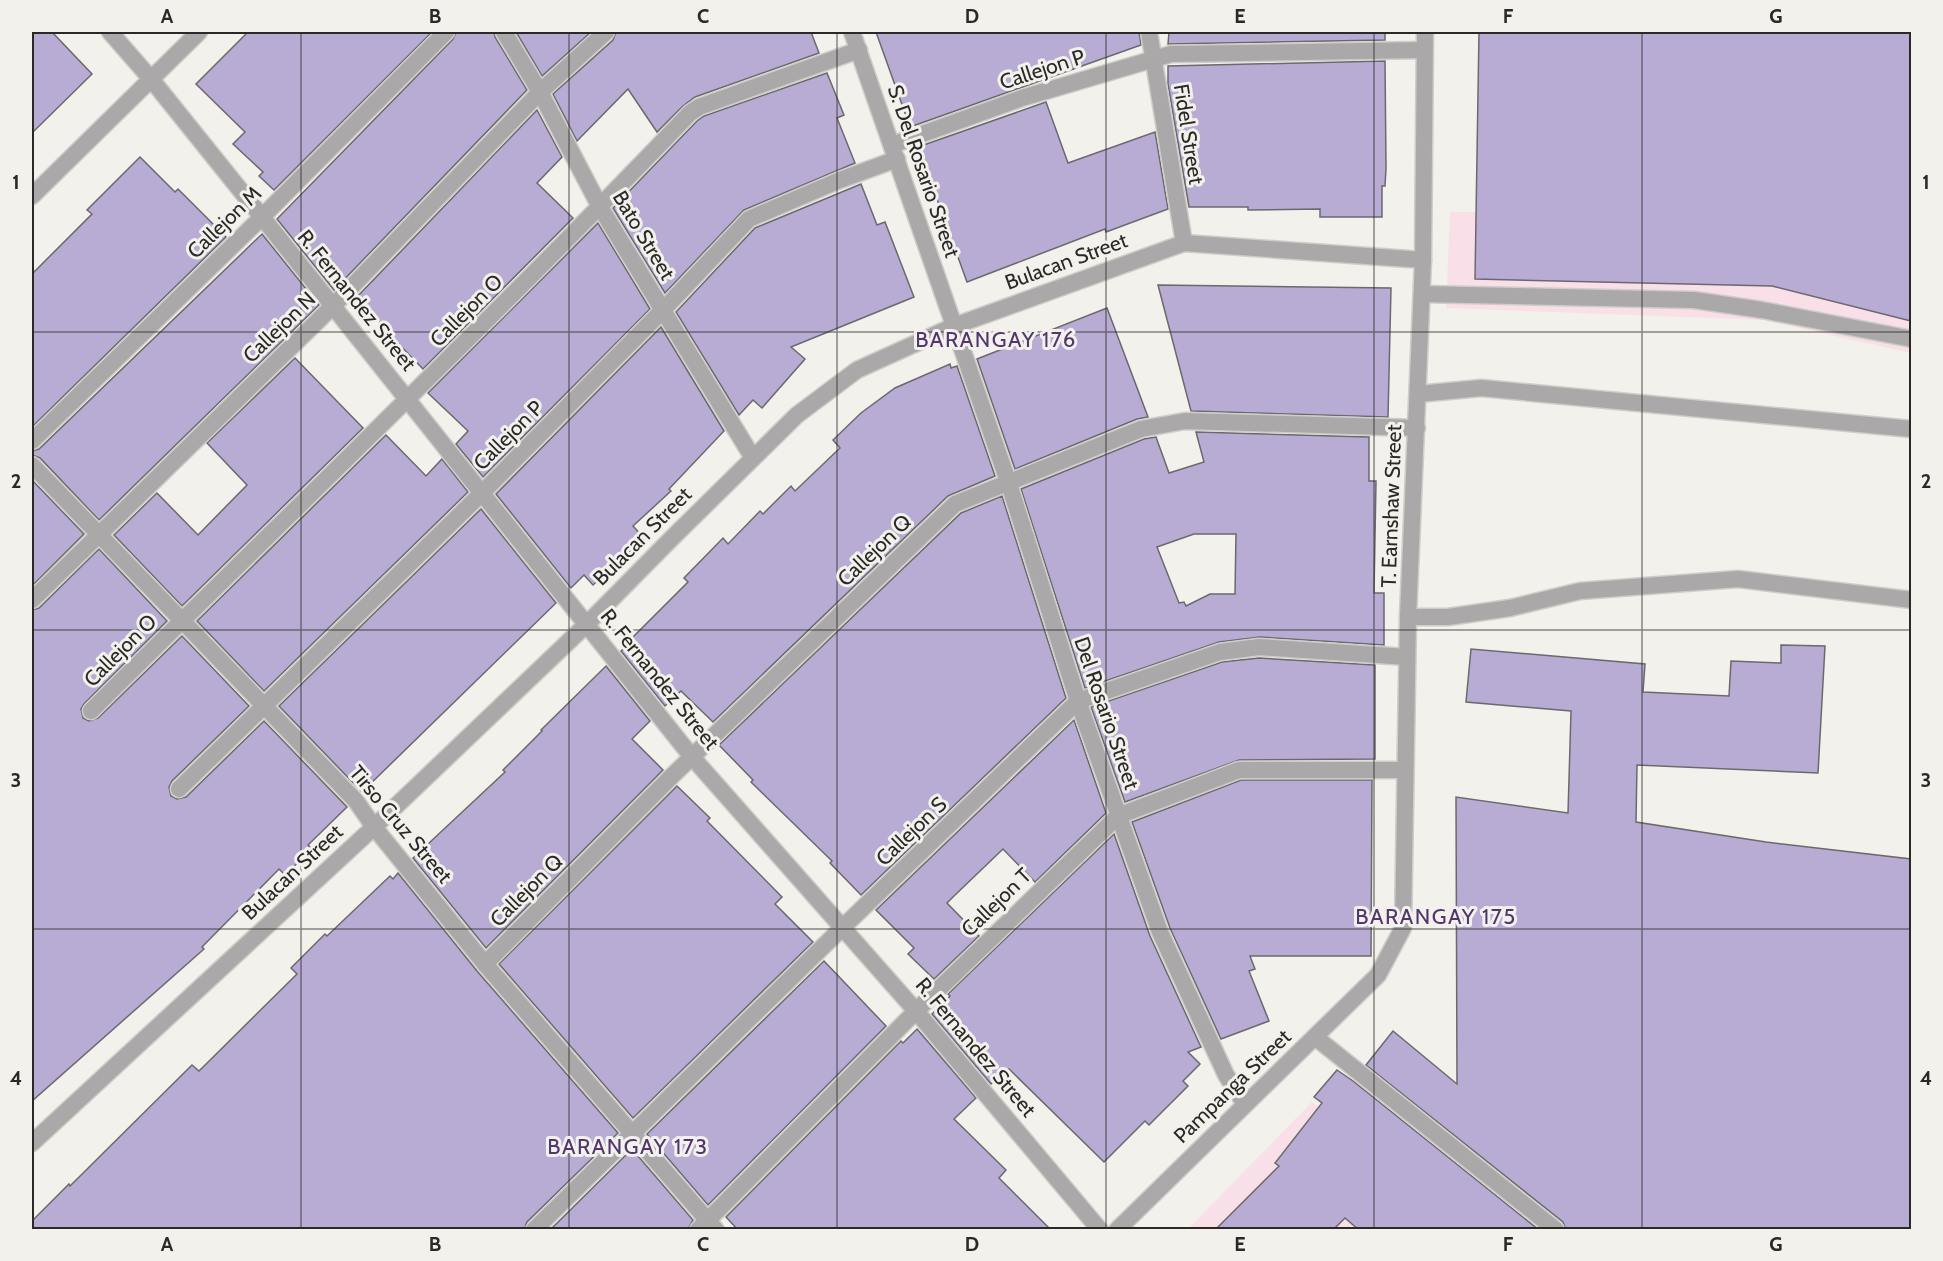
<svg xmlns="http://www.w3.org/2000/svg" width="1943" height="1261" font-family="Cabin,sans-serif">
<style>
.education{fill:#f9dfe7}
.building{fill:#b9acd4;stroke:#6a696d;stroke-width:1.5;fill-rule:evenodd}
.lines{fill:none;stroke-linecap:round;stroke-linejoin:round}
.service-casing{stroke:#cfcdc9;stroke-width:19}
.pedestrian-casing{stroke:#cfcdc9;stroke-width:19}
.minor-casing{stroke:#cfcdc9;stroke-width:19}
.tertiary-casing{stroke:#cfcdc9;stroke-width:19}
.service{stroke:#aba8a9;stroke-width:16}
.pedestrian{stroke:#aba8a9;stroke-width:16}
.minor{stroke:#aba8a9;stroke-width:16}
.tertiary{stroke:#aba8a9;stroke-width:16}
.grid{fill:none;stroke:#2a2927;stroke-width:1.5;stroke-opacity:0.55}
.labels{text-anchor:middle;dominant-baseline:central;stroke-width:6;stroke-linejoin:round;paint-order:stroke}
.street-label{font-size:21px;fill:#2a2927;stroke:#f3f1ec}
.neighbourhood-label{font-size:22px;letter-spacing:1.5px;fill:#533670;stroke:#f3f1ec}
.neatline{fill:none;stroke:#2a2927;stroke-width:2}
.grid-label{font-size:20px;text-anchor:middle;font-weight:bold;fill:#2a2927}
</style>
<rect width="100%" height="100%" fill="#f3f1ec"/>
<!-- education -->
<g class="education">
<path d="M1450,212L1758,213L1911,250V353L1763,320L1446,308Z"/>
<path d="M1312,1102L1457,1229L1187,1230Z"/>
</g>
<!-- building -->
<g class="building">
<path d="M32,32H52L92,74L32,133Z"/>
<path d="M248,32H432L274,190L259,176L263,172L233,144L245,132L196,84Z"/>
<path d="M456,32H494L495,37L527,90L334,290L277,219L453,39Z"/>
<path d="M516,32H591L542,76Z"/>
<path d="M616,32H811L819,53L695,97L683,106L657,132L628,89L577,141L553,94L613,40Z"/>
<path d="M876,32H1139L1141,45L910,127Z"/>
<path d="M1169,32H1385V40L1168,44Z"/>
<path d="M1479,32H1911V321L1772,286L1475,279Z"/>
<path d="M1385,61L1386,168L1385,186H1382V217H1320V209L1248,210V207H1189L1168,84V66Z"/>
<path d="M827,73L844,115L837,118L855,163L744,210L665,293L613,208L697,121L704,116Z"/>
<path d="M1046,102L1068,163L1155,132L1168,209L1106,232L1105,229L967,282L918,147Z"/>
<path d="M537,110L562,157L537,183L573,218L423,369L389,334L391,333L355,299Z"/>
<path d="M140,157L175,192L178,189L226,237L32,427V274L92,214L87,210Z"/>
<path d="M861,184L877,225L885,222L914,297L791,347L805,359L762,408L753,400L739,415L676,312L755,228Z"/>
<path d="M598,223L650,309L483,477L456,444L468,431L428,393Z"/>
<path d="M262,234L319,305L99,520L40,458L32,455V451L39,449Z"/>
<path d="M1158,285L1391,288L1388,417L1191,411Z"/>
<path d="M1107,308L1148,417L1137,419L1015,469L977,359Z"/>
<path d="M661,327L724,431L669,489L671,491L633,526L644,538L593,585L584,575L571,588L496,494Z"/>
<path d="M295,358L363,428L182,606L114,535L157,493L198,535L247,485L207,443Z"/>
<path d="M950,364L951,368L957,366L995,476L948,496L713,722L681,691L665,706L621,651L633,639L632,638L688,582L684,578L723,538L728,544L760,511L763,514L791,486L795,491L840,448L833,440L861,413L895,388Z"/>
<path d="M1196,432L1369,437V481H1376L1374,593H1384V645L1260,637L1219,642L1085,688L1021,489L1144,439L1156,437L1169,473L1204,462ZM1194,534H1236L1235,594H1210L1186,606L1184,602L1179,603L1157,547Z"/>
<path d="M386,435L426,476L442,459L468,492L264,691L197,621Z"/>
<path d="M32,480L84,534L32,586Z"/>
<path d="M1002,496L1066,698L861,895L830,863L832,861L751,782L753,780L719,745L961,513Z"/>
<path d="M481,509L556,603L362,792L279,706Z"/>
<path d="M99,549L167,621L84,704L81,709L83,718L89,721L98,718L182,636L249,706L172,781L169,787L171,796L177,799L186,797L264,721L347,807L308,845L312,849L285,875L279,869L202,947L204,949L32,1101V610L39,608Z"/>
<path d="M1781,645L1825,646L1818,773L1637,765L1636,822L1766,842L1911,859V1230H1566L1563,1222L1366,1065L1393,1031L1457,1084L1456,797L1568,813L1571,711L1466,702L1471,649L1645,664L1643,692L1729,696L1731,661L1781,663Z"/>
<path d="M1259,658L1375,665V759L1239,760L1125,802L1091,707L1222,662Z"/>
<path d="M606,666L650,721L632,739L663,770L486,948L413,858L505,772L503,770L542,731L541,730Z"/>
<path d="M1074,720L1106,813L1035,882L1003,849L954,896L947,903L979,936L934,979L908,954L914,948L876,910Z"/>
<path d="M1241,780H1372L1371,956H1250L1255,969L1249,971L1269,1021L1221,1039L1170,928L1132,822Z"/>
<path d="M677,786L710,818L707,821L782,897L775,904L813,942L633,1118L499,964Z"/>
<path d="M1114,834L1150,936L1201,1047L1188,1052L1200,1064L1183,1081L1188,1086L1149,1125L1145,1121L1104,1162L1009,1069L991,1084L932,1014L950,996L948,994Z"/>
<path d="M398,873L477,971L618,1133L527,1222L524,1230H32V1221L69,1184L70,1186L192,1065L199,1071L297,974L291,968L325,934L327,936L390,876L393,879Z"/>
<path d="M824,961L886,1026L708,1205L647,1134Z"/>
<path d="M917,1029L976,1098L954,1119L1006,1170L999,1178L1051,1230H738L726,1217L901,1041L903,1043Z"/>
<path d="M1337,1070L1353,1081L1539,1230H1359L1345,1218L1333,1230H1215L1279,1166L1275,1163L1322,1103L1314,1097Z"/>
<path d="M632,1149L693,1220L688,1229L550,1230Z"/>
</g>
<g class="lines">
<defs>
<g id="service">
<path d="M1422,294L1694,300L1762,310L1912,339"/>
<path d="M1418,394L1481,388L1912,429"/>
<path d="M1408,617H1448L1510,608L1580,591L1738,579L1912,600"/>
</g>
<g id="pedestrian">
<path d="M892,145L1022,98L1171,54L1424,50"/>
<path d="M32,441L262,217L446,32"/>
<path d="M32,600L333,306L540,92L606,32"/>
<path d="M91,711C291,512 495,317 690,113L699,107L859,50"/>
<path d="M179,789L482,493L663,310L749,219L840,180L897,159"/>
<path d="M485,964L672,776L955,504L1141,429L1185,421L1417,428"/>
<path d="M1315,1037L1556,1230"/>
<path d="M534,1230L843,927L1078,701L1220,652L1259,647L1407,657"/>
<path d="M698,1230L916,1011L1118,816L1239,770H1404"/>
</g>
<g id="minor">
<path d="M110,32L151,79L262,217L692,757L916,1011L1100,1230"/>
<path d="M504,32L540,92L600,207L753,458"/>
<path d="M852,32L1009,484L1078,701L1160,932L1226,1075L1245,1104"/>
<path d="M1149,32L1184,243"/>
<path d="M32,465L356,801L374,827L485,964L716,1230"/>
<path d="M32,1143L374,827L587,624L671,539L797,415L857,370L954,326L1184,243L1423,260"/>
</g>
<g id="tertiary">
<path d="M32,196L199,32"/>
<path d="M1117,1230L1378,975L1403,928L1408,617L1423,260L1425,32"/>
</g>
</defs>
<!-- service casing -->
<use href="#service" class="service-casing"/>
<!-- pedestrian casing -->
<use href="#pedestrian" class="pedestrian-casing"/>
<!-- minor casing -->
<use href="#minor" class="minor-casing"/>
<!-- tertiary casing -->
<use href="#tertiary" class="tertiary-casing"/>
<!-- service -->
<use href="#service" class="service"/>
<!-- pedestrian -->
<use href="#pedestrian" class="pedestrian"/>
<!-- minor -->
<use href="#minor" class="minor"/>
<!-- tertiary -->
<use href="#tertiary" class="tertiary"/>
</g>
<!-- grid -->
<path class="grid" d="M301,32V1230M569,32V1230M837,32V1230M1106,32V1230M1374,32V1230M1642,32V1230M32,332H1912M32,630H1912M32,929H1912"/>
<g class="labels">
<!-- street labels -->
<g class="street-label">
<text transform="translate(1042 69) rotate(-18)">Callejon P</text>
<text transform="translate(1189 134) rotate(81)">Fidel Street</text>
<text transform="translate(924 171) rotate(71)">S. Del Rosario Street</text>
<text transform="translate(224 222) rotate(-44)">Callejon M</text>
<text transform="translate(644 235) rotate(59)">Bato Street</text>
<text transform="translate(1066 261) rotate(-20)">Bulacan Street</text>
<text transform="translate(357 300) rotate(51)">R. Fernandez Street</text>
<text transform="translate(466 310) rotate(-45)">Callejon O</text>
<text transform="translate(279 327) rotate(-44)">Callejon N</text>
<text transform="translate(508 435) rotate(-45)">Callejon P</text>
<text transform="translate(1391 506) rotate(-88)">T. Earnshaw Street</text>
<text transform="translate(642 536) rotate(-45)">Bulacan Street</text>
<text transform="translate(874 550) rotate(-44)">Callejon Q</text>
<text transform="translate(120 650) rotate(-45)">Callejon O</text>
<text transform="translate(660 679) rotate(51)">R. Fernandez Street</text>
<text transform="translate(1107 713) rotate(71)">Del Rosario Street</text>
<text transform="translate(401 824) rotate(50)">Tirso Cruz Street</text>
<text transform="translate(911 831) rotate(-44)">Callejon S</text>
<text transform="translate(292 872) rotate(-43)">Bulacan Street</text>
<text transform="translate(526 890) rotate(-45)">Callejon Q</text>
<text transform="translate(996 902) rotate(-44)">Callejon T</text>
<text transform="translate(976 1047) rotate(50)">R. Fernandez Street</text>
<text transform="translate(1232 1086) rotate(-44)">Pampanga Street</text>
</g>
<!-- neighbourhood labels -->
<g class="neighbourhood-label">
<text x="996" y="339">BARANGAY 176</text>
<text x="1436" y="916">BARANGAY 175</text>
<text x="628" y="1146">BARANGAY 173</text>
</g>
</g>
<!-- border -->
<rect width="1943" height="1261" fill="none" stroke="#f3f1ec" stroke-width="66"/>
<rect x="33" y="33" width="1877" height="1195" class="neatline"/>
<g class="grid-label">
<text x="167" y="23">A</text>
<text x="435" y="23">B</text>
<text x="703" y="23">C</text>
<text x="972" y="23">D</text>
<text x="1240" y="23">E</text>
<text x="1508" y="23">F</text>
<text x="1776" y="23">G</text>
<text x="16" y="189">1</text>
<text x="1926" y="189">1</text>
<text x="16" y="488">2</text>
<text x="1926" y="488">2</text>
<text x="16" y="787">3</text>
<text x="1926" y="787">3</text>
<text x="16" y="1085">4</text>
<text x="1926" y="1085">4</text>
<text x="167" y="1251">A</text>
<text x="435" y="1251">B</text>
<text x="703" y="1251">C</text>
<text x="972" y="1251">D</text>
<text x="1240" y="1251">E</text>
<text x="1508" y="1251">F</text>
<text x="1776" y="1251">G</text>
</g>
</svg>
